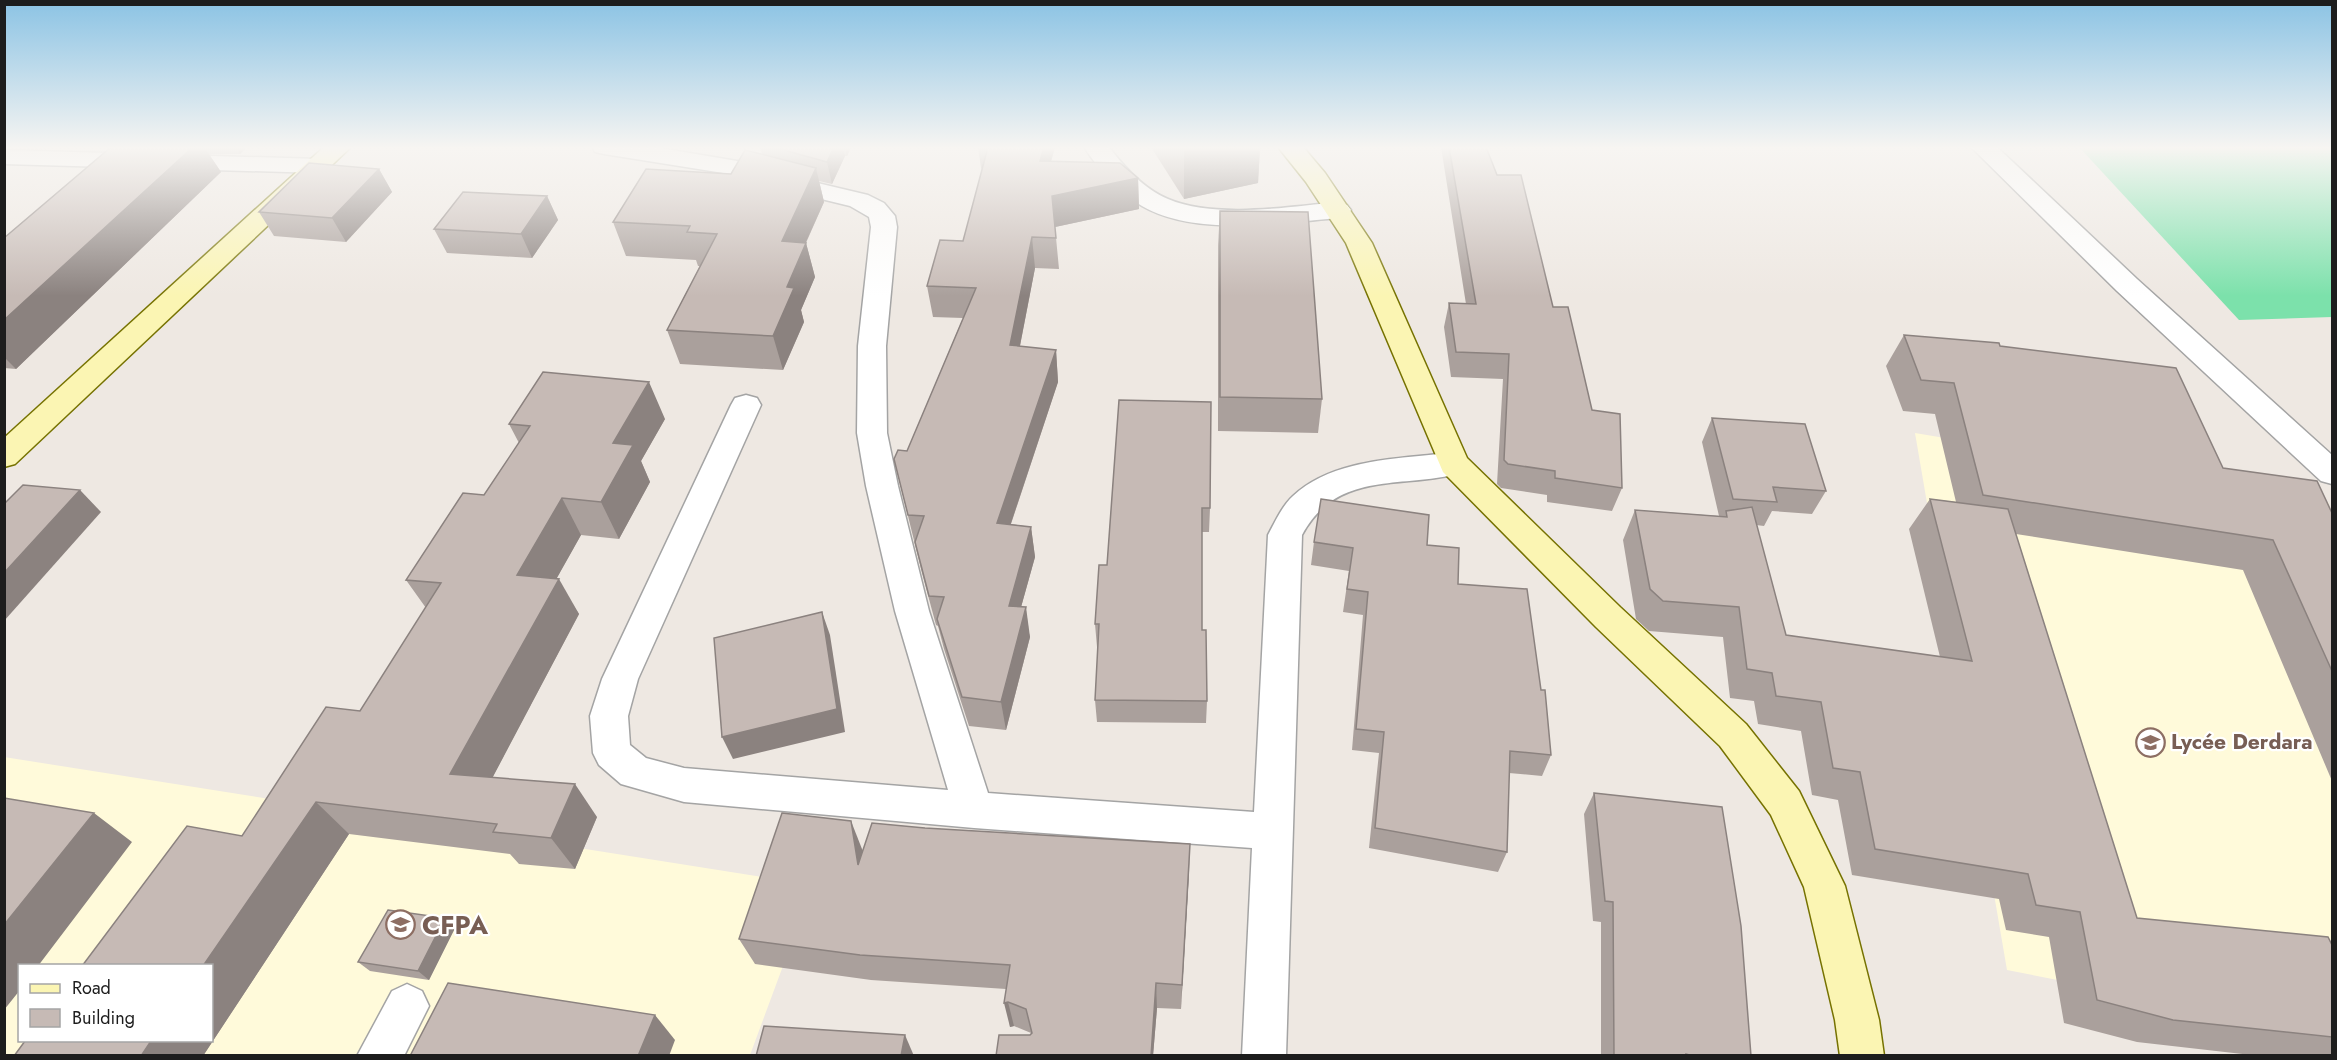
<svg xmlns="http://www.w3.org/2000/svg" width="2337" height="1060" font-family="Jost,sans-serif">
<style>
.education{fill:#fffada;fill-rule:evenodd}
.pitch{fill:#7ce1ab}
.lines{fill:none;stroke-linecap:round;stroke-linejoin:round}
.street-casing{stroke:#a4a4a4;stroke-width:3}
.secondary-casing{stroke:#767201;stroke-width:3}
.street{fill:#fff;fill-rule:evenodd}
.secondary{fill:#fbf5b3;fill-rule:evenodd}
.wall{fill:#aaa09c}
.shaded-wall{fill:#8b827f}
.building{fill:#c6bab5;stroke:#8b827f;stroke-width:1.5}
.labels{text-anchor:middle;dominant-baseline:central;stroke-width:4.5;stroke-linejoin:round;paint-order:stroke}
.education-label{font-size:21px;font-weight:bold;fill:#785e54;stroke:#fff;text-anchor:start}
.near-education-label{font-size:26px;font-weight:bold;fill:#785e54;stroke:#fff;text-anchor:start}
</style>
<rect width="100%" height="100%" fill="#eee8e2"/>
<!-- education -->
<g class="education">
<path d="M1915,433L2328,502L2332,513V1034L2007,970Z"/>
<path d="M4,757L813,885L750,1055H5ZM20,966H212V1040H20Z"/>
</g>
<!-- pitch -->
<path class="pitch" d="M2079,147H2332V317L2239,320Z"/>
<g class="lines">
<defs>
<g id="street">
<path d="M592,147H654L749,163L788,176L868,195L884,203L895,216L897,227L886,346L887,433L898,486L929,611L988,793L1254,812L1268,535C1275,522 1282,506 1293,496C1326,465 1377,460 1419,456C1435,455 1450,451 1465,456L1470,464L1465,472C1405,490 1338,468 1302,535L1286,1056H1242L1252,848L974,828L684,802L621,784L599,765L593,753L590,716L602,679L731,405L735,398L746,395L757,398L761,405L638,679L628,716L630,745L646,758L684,768L948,790L895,611L866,486L857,433L858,346L871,227L869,217L850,206L772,187L736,175L604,154L595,152Z"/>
<path d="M1084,147H1109C1124,167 1144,189 1168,199C1215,219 1288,207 1338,202L1347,205L1351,210L1347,215L1338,218C1279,223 1196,237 1142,206C1118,192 1099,170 1084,147Z"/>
<path d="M1971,147H1997L2137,279L2332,455V484L2321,481L2117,291Z"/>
<path d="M4,150L320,159L329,161L332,166L329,171L320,173L4,164Z"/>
<path d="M407,984L422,991L429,1006L404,1056H357L392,991Z"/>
</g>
<g id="secondary">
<path d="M324,147H351L15,464L4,467V438Z"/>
<path d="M1278,147H1303L1325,173L1372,243L1467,458L1620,607L1746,724L1799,791L1845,886L1879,1020L1884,1056H1840L1835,1020L1804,887L1771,815L1720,746L1596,627L1443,472L1346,243L1306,182Z"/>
</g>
</defs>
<!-- street casing -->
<use href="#street" class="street-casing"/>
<!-- secondary casing -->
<use href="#secondary" class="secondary-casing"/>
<!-- street -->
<use href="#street" class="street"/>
<!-- secondary -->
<use href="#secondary" class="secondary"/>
</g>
<!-- wall -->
<g class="wall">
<path d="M111,147H247L240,154H209L221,172L16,369L4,368V238Z"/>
<path d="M760,147H851L847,156H845L832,184L819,181L824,202L806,243L815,277L801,310L804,322L783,370L680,364L667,330L700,266H698L696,260L626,256L613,222L731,174L762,154Z"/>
<path d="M978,147H1055L1051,161L1138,178L1139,209L1055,227L1059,269L1035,268L1020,346L1056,350L1058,382L1011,524L1031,527L1035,557L1021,607L1030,637L1006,730L969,726L944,649L938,626L936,625L922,573L894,459L907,451L963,318L933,317L927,286L963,241L982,169L981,168Z"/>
<path d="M1151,147H1260L1258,183L1184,199Z"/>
<path d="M1441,147H1486L1497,175L1553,307L1622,488L1612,511L1547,502V495L1501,488L1497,484L1503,379L1451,377L1444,327L1449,303L1466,304Z"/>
<path d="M379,169L392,192L346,242L274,236L259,212Z"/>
<path d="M547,196L558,220L532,258L447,253L434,229Z"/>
<path d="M1220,211L1322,399L1318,433L1218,431V245Z"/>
<path d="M1904,335L2000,346L2223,468L2332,513V781L2243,570L2016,534L2137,918L2332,945V1056H2260L2137,1042L2064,1023L2049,937L2006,930L1999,899L1852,875L1838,800L1812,795L1801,731L1758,724L1754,701L1730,698L1723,637L1649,631L1636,619L1623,540L1635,510L1719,516L1702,442L1712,418L1826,491L1812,514L1772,511L1764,526L1756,525L1786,635L1940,657L1909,529L1930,499L1956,502L1935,414L1903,411L1886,366Z"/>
<path d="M1119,400L1210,508L1209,532H1202V630L1207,701L1206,723L1097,722L1095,700L1098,647H1097L1095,624L1107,565Z"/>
<path d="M665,419L641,461L650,482L619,539L581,535L556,579L579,614L492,778L597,817L575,869L519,864L510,854L349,834L203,1056H14L242,836L360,711L426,608L406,580L484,495L519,443L509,424Z"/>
<path d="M1314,542L1427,545L1541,690L1551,755L1542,776L1509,773L1507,852L1498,872L1369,848L1379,753L1352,750L1363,615L1343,612L1349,571L1311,565Z"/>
<path d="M1594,793L1751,1056H1601V922L1593,921L1584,814Z"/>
<path d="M862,849L863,851L1189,872L1181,1009L1157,1008L1153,1056H996L1030,1035L1031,1033L1014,1026L1010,1027L1006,989L871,980L755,964L739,939Z"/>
<path d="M455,928L429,980L370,971L358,962Z"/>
</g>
<!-- shaded-wall -->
<g class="shaded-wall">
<path d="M193,147H204L221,172L16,369L4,357V320Z"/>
<path d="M235,147H247L240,154Z"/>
<path d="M834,147H843L845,156L832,184L827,162Z"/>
<path d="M845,147H851L847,156Z"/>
<path d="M1044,147H1055L1043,191L1040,161Z"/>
<path d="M1189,147H1260L1258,183L1184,199V148Z"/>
<path d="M816,168L824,202L791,275L782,241Z"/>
<path d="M379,169L392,192L346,242L332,218Z"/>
<path d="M1138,178L1139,209L1055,227L1052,196Z"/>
<path d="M547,196L558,220L532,258L521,234Z"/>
<path d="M1032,237L1035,268L1014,376L1010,345Z"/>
<path d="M806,243L815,277L801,310L804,322L783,370L773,336L787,287Z"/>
<path d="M1056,350L1058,382L1001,553L997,523Z"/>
<path d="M649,382L665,419L641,461L650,482L619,539L601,502L613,443Z"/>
<path d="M80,490L101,512L4,621V573Z"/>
<path d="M562,498L581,535L539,610L517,575Z"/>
<path d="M1031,527L1035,557L1013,636L1009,606Z"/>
<path d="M559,579L579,614L477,807L450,774Z"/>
<path d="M1026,607L1030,637L1006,730L1001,702Z"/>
<path d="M822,612L830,635L845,732L733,759L722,737Z"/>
<path d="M575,784L597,817L575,869L551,838Z"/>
<path d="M316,802L349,834L203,1056H141L151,1041H212V966H203Z"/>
<path d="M94,813L132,842L38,966H20V990L4,1010V925Z"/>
<path d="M851,821L862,849L869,893L858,865Z"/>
<path d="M1190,844L1189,872L1181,1009L1182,985Z"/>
<path d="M445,918L455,928L429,980L418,971Z"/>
<path d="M1156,983L1157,1008L1153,1056H1151Z"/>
<path d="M1008,1002L1014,1026L1010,1027L1004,1003Z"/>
<path d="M655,1015L675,1040L669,1056H638Z"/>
<path d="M905,1035L914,1056H901Z"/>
</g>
<!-- building -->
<g class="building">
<path d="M111,147H193L4,320V238Z"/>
<path d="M773,147H834L827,162Z"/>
<path d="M988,147H1044L1040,161L1120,163L1138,178L1052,196L1056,238L1032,237L1010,345L1056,350L997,523L1031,527L1009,606L1026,607L1001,702L962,697L937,619L944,597L929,596L915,542L924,516L908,515L894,459L898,450L907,451L976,288L927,286L940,240L963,241Z"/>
<path d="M1449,147H1486L1497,175H1521L1553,307H1568L1592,410L1620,414L1622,488L1555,478V471L1508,464L1504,460L1509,354L1456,352L1449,303L1476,304Z"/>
<path d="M745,150L816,168L782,241L806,243L787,287L794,288L773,336L667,330L717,234L687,232L690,226L613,222L646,169L731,174Z"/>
<path d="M309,163L379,169L332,218L259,212Z"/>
<path d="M463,192L547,196L521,234L434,229Z"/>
<path d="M1220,211L1308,212L1322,399L1220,397Z"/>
<path d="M1904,335L1999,343L2000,346L2176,368L2223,468L2317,481L2332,513V671L2273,540L1983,495L1954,383L1921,380Z"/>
<path d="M543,372L649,382L613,443L633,445L601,502L562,498L517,575L559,579L450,774L575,784L551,838L493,832L497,824L316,802L203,966H82L187,826L242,836L326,707L360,711L441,583L406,580L463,493L484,495L530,426L509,424Z"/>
<path d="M1119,400L1211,402L1210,508H1202V630H1206L1207,701L1095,700L1099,624H1095L1099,565H1107Z"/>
<path d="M1712,418L1805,424L1826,491L1773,487L1777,502L1733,499Z"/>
<path d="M23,485L80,490L4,573V504Z"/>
<path d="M1321,499L1429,515L1427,545L1459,548L1458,584L1527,589L1541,690H1545L1551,755L1510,751L1507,852L1375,828L1384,732L1356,729L1368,592L1347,589L1353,548L1314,542Z"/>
<path d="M1930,499L2008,509L2137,918L2328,937L2332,945V1037L2173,1020L2097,1000L2080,912L2036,905L2028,874L1875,849L1860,772L1833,768L1821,702L1776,696L1772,673L1747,669L1739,607L1663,601L1650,589L1635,510L1727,517L1726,511L1752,507L1786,635L1972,661Z"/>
<path d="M822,612L837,709L722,737L714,638Z"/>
<path d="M1594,793L1722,807L1741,926L1751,1056H1693L1686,1054V1056H1614L1613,902L1605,901Z"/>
<path d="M4,798L94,813L4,925Z"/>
<path d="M782,813L851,821L858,865L872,823L925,828L1190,844L1182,985L1156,983L1151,1056H996L999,1035H1030L1032,1033L1026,1009L1008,1002L1004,1003L1010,965L860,955L739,939Z"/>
<path d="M388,910L445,918L418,971L358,962Z"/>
<path d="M448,983L655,1015L638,1056H410Z"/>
<path d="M764,1026L905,1035L901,1056H756Z"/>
<path d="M25,1041H151L141,1056H14Z"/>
</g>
<!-- sky -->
<linearGradient id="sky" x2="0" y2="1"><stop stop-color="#8bc3e4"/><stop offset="0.5" stop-color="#f7f5f2"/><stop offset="1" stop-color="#f7f5f2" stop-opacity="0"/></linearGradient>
<rect width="2337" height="296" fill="url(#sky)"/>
<!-- icons -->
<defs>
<symbol id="school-ring" viewBox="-11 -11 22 22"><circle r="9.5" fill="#fff" stroke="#8d6e63" stroke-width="1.5"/><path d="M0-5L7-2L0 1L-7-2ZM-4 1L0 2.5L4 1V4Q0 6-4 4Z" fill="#8d6e63"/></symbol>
<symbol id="university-ring" viewBox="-11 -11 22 22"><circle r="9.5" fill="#fff" stroke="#8d6e63" stroke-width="1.5"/><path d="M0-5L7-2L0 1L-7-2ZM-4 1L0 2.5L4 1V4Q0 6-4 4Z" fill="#8d6e63"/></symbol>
</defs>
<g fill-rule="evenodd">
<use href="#school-ring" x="2134" y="726" width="33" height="33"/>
<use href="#university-ring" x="384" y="908" width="33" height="33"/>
</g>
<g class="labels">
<!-- education labels -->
<g class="education-label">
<text x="2171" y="742">Lycée Derdara</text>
</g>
<!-- near-education labels -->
<g class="near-education-label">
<text x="422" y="925">CFPA</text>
</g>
</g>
<!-- border -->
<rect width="2337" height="1060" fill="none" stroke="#1d1d1d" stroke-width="12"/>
<!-- legend -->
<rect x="18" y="964" width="195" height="78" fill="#ffffff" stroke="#a5a5a5" stroke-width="1.5"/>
<rect x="30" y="984" width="30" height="9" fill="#fbf5b3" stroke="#a5a5a5" stroke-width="1.5"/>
<text x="72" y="994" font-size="18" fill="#1d1d1d">Road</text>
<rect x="30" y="1009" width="30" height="18" fill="#c6bab5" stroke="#a5a5a5" stroke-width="1.5"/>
<text x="72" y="1024" font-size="18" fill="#1d1d1d">Building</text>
</svg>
